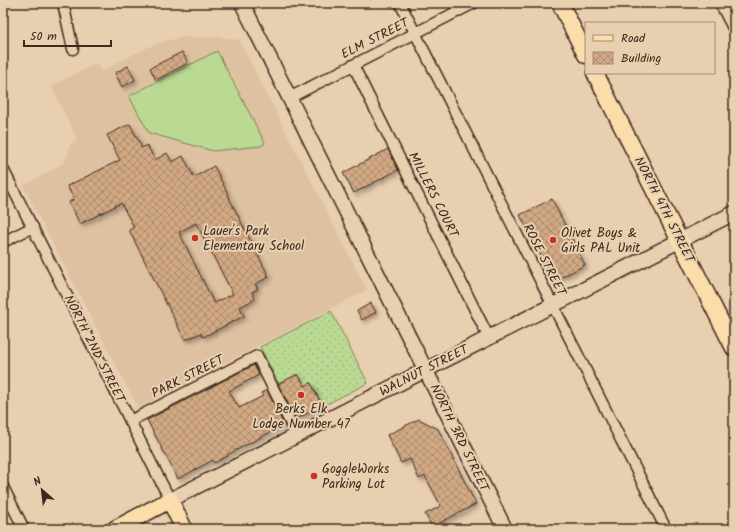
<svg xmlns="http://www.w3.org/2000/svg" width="737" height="532" font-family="Kalam,sans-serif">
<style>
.built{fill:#dec1a0}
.grass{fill:url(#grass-dots);stroke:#7a8258}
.pitch{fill:#bad992;stroke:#7a8258}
.building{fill:url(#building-cross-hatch);stroke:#3b2a1e;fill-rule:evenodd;filter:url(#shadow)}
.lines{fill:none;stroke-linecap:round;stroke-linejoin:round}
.street-casing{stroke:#3b2a1e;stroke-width:13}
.secondary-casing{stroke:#3b2a1e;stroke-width:17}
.primary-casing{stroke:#3b2a1e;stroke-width:19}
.street{stroke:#e8cfb0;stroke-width:10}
.secondary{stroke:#e8cfb0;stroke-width:14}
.primary{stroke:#faddab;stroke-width:16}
.poi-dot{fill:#c8321e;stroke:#e8cfb0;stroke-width:1.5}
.labels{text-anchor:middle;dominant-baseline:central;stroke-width:4;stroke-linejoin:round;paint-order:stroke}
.street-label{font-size:13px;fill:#3b2a1e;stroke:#e8cfb0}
.poi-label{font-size:13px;fill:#3b2a1e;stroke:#e8cfb0;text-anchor:start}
</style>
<defs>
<pattern id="grass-dots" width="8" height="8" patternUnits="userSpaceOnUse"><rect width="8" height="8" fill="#bad992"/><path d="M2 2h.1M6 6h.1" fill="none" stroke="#a1ba7d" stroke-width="1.8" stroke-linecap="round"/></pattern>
<pattern id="building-cross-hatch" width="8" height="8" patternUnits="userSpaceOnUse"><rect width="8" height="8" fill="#d2a984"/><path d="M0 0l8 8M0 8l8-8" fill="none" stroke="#ac8a6b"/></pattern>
<filter id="shadow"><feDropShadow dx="3" dy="3" stdDeviation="2" flood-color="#0004"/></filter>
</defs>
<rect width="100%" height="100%" fill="#e8cfb0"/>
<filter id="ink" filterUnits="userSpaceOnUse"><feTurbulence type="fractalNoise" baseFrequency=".025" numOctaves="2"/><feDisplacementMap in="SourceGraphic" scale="8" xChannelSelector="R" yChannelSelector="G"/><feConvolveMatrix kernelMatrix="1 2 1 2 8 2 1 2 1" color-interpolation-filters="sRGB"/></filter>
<g filter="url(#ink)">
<!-- built -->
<path class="built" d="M185,37L203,38L221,37L239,40L367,290L138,408L23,186L62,164L67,157L70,144L77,139L51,86L97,63L101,71L148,47L166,41Z"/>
<!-- grass -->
<path class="grass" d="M331,311L368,383L323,406L311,384L305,386L298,374L279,384L260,347Z"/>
<!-- pitch -->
<path class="pitch" d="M217,51L265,143L261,146L213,151L149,133L129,96Z"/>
<!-- building -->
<g class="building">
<path d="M182,52L188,63L156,80L150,68Z"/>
<path d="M128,66L135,80L122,87L115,73Z"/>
<path d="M130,124L142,148L147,145L155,160L167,153L172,162L183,156L194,177L214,166L230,198H229L269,277L255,284L258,289L252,292L255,299L240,307L244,316L203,337L201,333L185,340L129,230L134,227L121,203L80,224L69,202L74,199L67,186L120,160L107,135ZM196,223L233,294L214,303L179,232Z"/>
<path d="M388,149L398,170L354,193L343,173Z"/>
<path d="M552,199L585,265L554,281L520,215Z"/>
<path d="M371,303L376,312L362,320L357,311Z"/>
<path d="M254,365L259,375L229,391L239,408L263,396L261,393L267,390L284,425L227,455L228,456L214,463L213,460L178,479L147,420Z"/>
<path d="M298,374L305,386L311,383L321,404L315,407L316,409L296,419L278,384Z"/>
<path d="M419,419L438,429L476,504L432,527L425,514L441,506L425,476L419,479L410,459L401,463L387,435Z"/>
</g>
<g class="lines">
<defs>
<g id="street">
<path d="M63,3L73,49"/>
<path d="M400,3L666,529"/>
<path d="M720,3L734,30"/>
<path d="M353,65L489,338"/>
<path d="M289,98L474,3"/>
<path d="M3,169L170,500"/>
<path d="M3,242L33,227"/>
<path d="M130,421L257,356L297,436"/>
<path d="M3,487L24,529"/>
</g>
<g id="secondary">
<path d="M242,3L505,529"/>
<path d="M170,500L734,213"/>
</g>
<g id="primary">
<path d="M560,3L586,55"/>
<path d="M595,73L734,348"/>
<path d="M115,529L170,500L184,529"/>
</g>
</defs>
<!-- street casing -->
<use href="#street" class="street-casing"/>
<!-- secondary casing -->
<use href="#secondary" class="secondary-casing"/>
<!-- primary casing -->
<use href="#primary" class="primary-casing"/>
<!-- street -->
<use href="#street" class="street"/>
<!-- secondary -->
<use href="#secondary" class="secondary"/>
<!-- primary -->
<use href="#primary" class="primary"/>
</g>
</g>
<!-- markers -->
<g class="poi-dot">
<circle cx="195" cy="238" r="4"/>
<circle cx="553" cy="240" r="4"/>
<circle cx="301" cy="395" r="4"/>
<circle cx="314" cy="476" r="4"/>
</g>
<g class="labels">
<!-- street labels -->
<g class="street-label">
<text transform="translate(375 39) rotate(-27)">ELM STREET</text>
<text transform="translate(433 195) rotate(63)">MILLERS COURT</text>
<text transform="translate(664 210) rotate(63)">NORTH 4TH STREET</text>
<text transform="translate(544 260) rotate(63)">ROSE STREET</text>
<text transform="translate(94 349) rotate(63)">NORTH 2ND STREET</text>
<text transform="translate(424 371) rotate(-27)">WALNUT STREET</text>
<text transform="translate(188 377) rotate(-27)">PARK STREET</text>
<text transform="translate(459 438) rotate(64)">NORTH 3RD STREET</text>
</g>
<!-- poi labels -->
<g class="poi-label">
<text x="203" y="231">Lauer's Park<tspan x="203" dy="15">Elementary School</tspan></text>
<text x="561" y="233">Olivet Boys &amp;<tspan x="561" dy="15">Girls PAL Unit</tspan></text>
<text x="301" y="409" text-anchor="middle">Berks Elk<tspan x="301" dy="15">Lodge Number 47</tspan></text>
<text x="322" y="469">GoggleWorks<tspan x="322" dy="15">Parking Lot</tspan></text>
</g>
</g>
<!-- margin -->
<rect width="737" height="532" fill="none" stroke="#e8cfb0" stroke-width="16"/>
<rect x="8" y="8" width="721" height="516" fill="none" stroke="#3b2a1e" stroke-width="1.5" filter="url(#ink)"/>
<!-- legend -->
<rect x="585" y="22" width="130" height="52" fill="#e8cfb0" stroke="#a38d76"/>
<rect x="593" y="35" width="20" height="6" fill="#faddab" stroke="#a38d76"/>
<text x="621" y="42" font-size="12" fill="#3b2a1e">Road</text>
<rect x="593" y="52" width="20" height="12" fill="url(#building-cross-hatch)" stroke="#a38d76"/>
<text x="621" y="62" font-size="12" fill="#3b2a1e">Building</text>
<!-- north arrow -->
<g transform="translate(42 490) rotate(332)" stroke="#e8cfb0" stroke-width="3" paint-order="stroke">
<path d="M0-3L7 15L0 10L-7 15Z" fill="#3b2a1e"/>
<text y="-6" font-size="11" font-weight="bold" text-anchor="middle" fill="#3b2a1e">N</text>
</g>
<!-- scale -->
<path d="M24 40v6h87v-6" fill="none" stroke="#3b2a1e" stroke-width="2"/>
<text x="30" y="40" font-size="12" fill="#3b2a1e" stroke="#e8cfb0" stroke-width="3" paint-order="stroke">50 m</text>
</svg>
